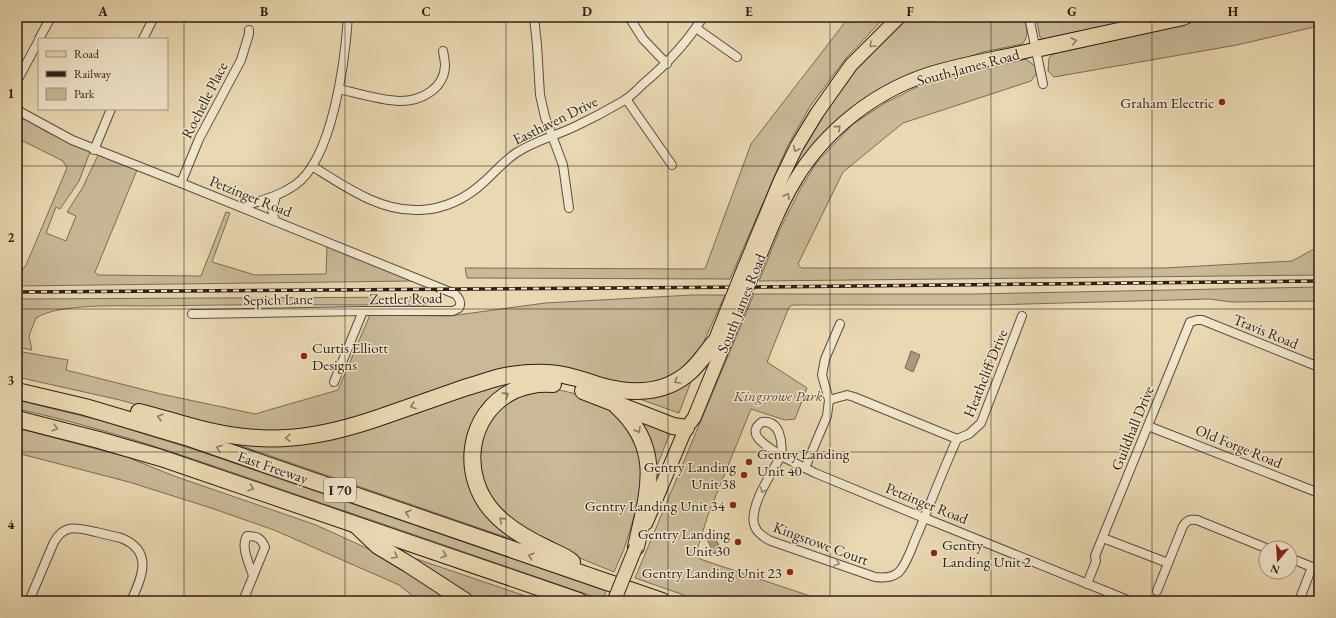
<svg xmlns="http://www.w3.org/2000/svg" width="1336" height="618" font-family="'EB Garamond',serif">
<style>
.green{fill:#c9b997;stroke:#7a6c58}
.water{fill:#a8997d;stroke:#766855}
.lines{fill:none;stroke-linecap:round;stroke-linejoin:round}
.street-casing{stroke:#5a4d3f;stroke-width:10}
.primary-casing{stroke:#2a1f19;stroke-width:15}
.highway-casing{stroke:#2a1f19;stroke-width:18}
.street{stroke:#f1e6cc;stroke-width:8}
.primary{stroke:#e9d8b1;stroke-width:13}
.highway{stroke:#e9d8b1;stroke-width:16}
.rail-casing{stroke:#2a1f19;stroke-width:3.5}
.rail{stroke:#f1e6cc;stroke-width:2;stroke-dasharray:6;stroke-linecap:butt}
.primary-bridge-casing{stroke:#2a1f19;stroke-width:15;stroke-linecap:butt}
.primary-bridge{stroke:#e9d8b1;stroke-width:13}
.oneway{stroke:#8a7c65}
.oneway2{stroke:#978c7b}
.grid{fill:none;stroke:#2a1f19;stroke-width:1;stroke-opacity:0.55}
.poi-dot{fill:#8f2418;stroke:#f1e6cc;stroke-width:1.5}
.labels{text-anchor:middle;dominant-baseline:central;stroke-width:3;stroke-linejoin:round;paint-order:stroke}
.shield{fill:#f1e6cc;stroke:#665b4f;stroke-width:1}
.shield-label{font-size:14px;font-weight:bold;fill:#2a1f19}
.street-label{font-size:15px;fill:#2a1f19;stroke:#f1e6cc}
.poi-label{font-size:15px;fill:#2a1f19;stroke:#f1e6cc;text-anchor:end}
.park-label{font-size:15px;font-style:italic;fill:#5a4d3f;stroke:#f1e6cc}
.neatline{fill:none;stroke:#2a1f19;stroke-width:1.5}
.grid-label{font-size:13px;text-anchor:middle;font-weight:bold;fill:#2a1f19}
</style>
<rect width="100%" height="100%" fill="#e9d8b1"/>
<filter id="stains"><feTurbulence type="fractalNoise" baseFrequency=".005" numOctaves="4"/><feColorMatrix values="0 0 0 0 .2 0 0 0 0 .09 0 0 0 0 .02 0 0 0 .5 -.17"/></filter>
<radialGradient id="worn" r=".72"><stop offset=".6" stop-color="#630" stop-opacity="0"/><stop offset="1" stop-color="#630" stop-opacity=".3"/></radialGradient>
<!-- green -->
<g class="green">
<path d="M849,17H885L846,58L811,105L788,145L730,279L467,278L465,268L705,269L751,144Z"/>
<path d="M907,17H1024C1026,27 1030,36 1022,44L983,52L935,68L887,86L859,102L829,130L789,183L786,182L812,130L858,66Z"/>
<path d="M1036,17H1168L1043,40L1040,37Z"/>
<path d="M1217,17H1319V29L1314,27L1237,45L1054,77L1048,71L1049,58L1053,54Z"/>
<path d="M1026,59L1035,66L1036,74L1031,81L903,123L843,172L798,264L801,268H1164L1292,261L1316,248L1319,249V275L759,281L780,229L801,188L817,162L853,124L885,103L917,87L959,75Z"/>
<path d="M17,114L45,131L90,152L79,181L60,209L56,207L46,233L66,241L76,216L67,212L83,187L98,155L137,170L95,272L98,275L201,276L226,212L230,213L212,262L255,275L326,274L327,246L414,281L17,286V273H20L26,265L67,168L63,161L17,138Z"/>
<path d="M1319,287V301L1232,302L1209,299L991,305H793L789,307L767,362L807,388L795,419L785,420L751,409L708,515L696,553L700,559L825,601H701L635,578L754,294H974Z"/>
<path d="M692,295H725L701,348L691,362L659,384H622L580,371L437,393L315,429L250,432L205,424L120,400L17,377V351L68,360L66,370L161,394L255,414L338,390L370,315L450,316L545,303Z"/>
<path d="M427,297L430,300L427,305C334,305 242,304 149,306C121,306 59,303 36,318L29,336L32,350L17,347V299Z"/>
<path d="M529,378L506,392L468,464L520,542L227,441L253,442L495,384Z"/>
<path d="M692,379L679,413L631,396Z"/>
<path d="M547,389L560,390L584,396L607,407L633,432L644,472L637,507L624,549L614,572L565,552L521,530L487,495L477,455L489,419L506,403L525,393Z"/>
<path d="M17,400L103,421L202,452L606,591L603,600C499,564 396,528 292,493C202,462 111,429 17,409Z"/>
<path d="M636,416L671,431L653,476Z"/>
<path d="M17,428L127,457L174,476L316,525L373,551L453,601H419L399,585L274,530L211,508L129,482L17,453Z"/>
<path d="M405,555L540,601H467Z"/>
</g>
<!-- water -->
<g class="water">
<path d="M911,351L920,355L913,372L905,368Z"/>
<path d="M714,535L721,550L714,554L707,539Z"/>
</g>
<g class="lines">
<defs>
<g id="street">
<path d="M534,17L537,45L540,95L545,117L563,165L569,208"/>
<path d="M629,17L643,39L667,64"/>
<path d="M1029,17L1043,84"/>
<path d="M696,28L737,57"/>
<path d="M39,39L51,17"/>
<path d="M143,39L154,17"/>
<path d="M17,81L39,40"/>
<path d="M339,89C356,93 383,101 400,101C421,101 444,89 445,66C445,61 444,56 443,51"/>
<path d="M626,99L672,165"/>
<path d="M17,110L72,140L181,183L455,294C459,298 462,302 459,308L453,311H363L334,382"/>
<path d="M94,150L111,109"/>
<path d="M312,166C344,186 380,212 420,210C444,209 467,198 485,181C495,172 504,161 516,153C534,141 555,136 574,127C591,119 608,110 625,100C631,96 637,90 643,84C667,64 686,44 703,17"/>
<path d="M181,183L199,139L241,60L249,34V30"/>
<path d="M241,207C259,201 278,197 295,185C333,159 345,60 348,17"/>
<path d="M275,221L272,210L276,196"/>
<path d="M192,314L363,311"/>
<path d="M1022,316L981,423L969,434L957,439C943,470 931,502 918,533C912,546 908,562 899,572C892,578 884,578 875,577L771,541C765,538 758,534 755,527C747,509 772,472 781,456L815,473L924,518L937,523L1130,601"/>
<path d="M829,400L847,395L854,397L957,439"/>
<path d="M762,422C780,420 783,442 781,456C771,448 743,435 762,422Z"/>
<path d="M1148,426L1319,493"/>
<path d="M805,468L827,416L829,400L822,375L825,359L840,324"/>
<path d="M1103,538L1168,563"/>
<path d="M1290,558L1312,567L1299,601"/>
<path d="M1087,584L1096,561L1095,556L1190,322L1197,320H1202L1319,367"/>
<path d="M1157,591L1183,526C1187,520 1190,519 1197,520L1266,548"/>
<path d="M29,601L54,542C65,523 77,528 96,532C104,534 112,536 121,538C154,551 142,577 131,601"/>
<path d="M243,601L265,547C261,538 257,536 247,536C240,547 250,565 253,576"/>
</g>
<g id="primary">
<path d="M744,268L781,179L797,146L817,113L851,65L899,17"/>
<path d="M755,268C767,238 779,207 796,179C825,131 873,93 926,75C962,63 1000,58 1036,49"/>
<path d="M710,353L728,308"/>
<path d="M646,523L686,428L694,418L739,308"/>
</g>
<g id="highway">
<path d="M1036,49L1183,17"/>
<path d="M553,384C540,383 527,385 515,390C466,413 459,477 495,514C509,529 529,540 548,549C556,553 565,556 572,562"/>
<path d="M17,391L85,407L186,437L662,601"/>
<path d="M583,391L673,426L686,428"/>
<path d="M617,406C664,449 648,492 636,547"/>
<path d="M139,412C160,417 180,424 201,429C266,446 318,439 381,417C409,407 438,397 467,387C482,383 496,377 511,375C531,372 553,372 572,377C582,379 591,383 601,386C630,394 662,394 686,375C697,367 705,354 714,343"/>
<path d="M17,419L99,440L161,458L579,601"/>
<path d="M357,526L378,546L408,564L465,601"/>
</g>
</defs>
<!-- street casing -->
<use href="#street" class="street-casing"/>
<!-- primary casing -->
<use href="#primary" class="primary-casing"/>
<!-- highway casing -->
<use href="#highway" class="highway-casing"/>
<!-- street -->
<use href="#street" class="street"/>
<!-- primary -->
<use href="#primary" class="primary"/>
<!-- highway -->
<use href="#highway" class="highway"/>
<defs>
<path id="rail" d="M17,292L755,287L1319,281"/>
</defs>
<!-- rail casing -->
<use href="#rail" class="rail-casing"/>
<!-- rail -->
<use href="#rail" class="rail"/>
<defs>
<g id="primary-bridge">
<path d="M728,308L744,268"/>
<path d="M739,308L755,268"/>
<path d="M614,601L636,547"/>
</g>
</defs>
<!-- primary-bridge casing -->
<use href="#primary-bridge" class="primary-bridge-casing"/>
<!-- primary-bridge -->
<use href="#primary-bridge" class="primary-bridge"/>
</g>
<!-- one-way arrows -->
<defs><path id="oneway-chevron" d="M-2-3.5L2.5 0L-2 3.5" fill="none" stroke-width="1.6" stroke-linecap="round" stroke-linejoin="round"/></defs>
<g class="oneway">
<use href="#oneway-chevron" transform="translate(1074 41) rotate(-12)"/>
<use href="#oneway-chevron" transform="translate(872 45) rotate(135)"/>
<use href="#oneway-chevron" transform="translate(838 128) rotate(-41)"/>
<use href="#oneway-chevron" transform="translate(796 149) rotate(117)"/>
<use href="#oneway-chevron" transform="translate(787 196) rotate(-61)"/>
<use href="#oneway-chevron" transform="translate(677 381) rotate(150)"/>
<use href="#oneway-chevron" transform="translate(506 395) rotate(-33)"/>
<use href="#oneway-chevron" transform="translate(413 406) rotate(161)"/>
<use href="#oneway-chevron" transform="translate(160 417) rotate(-164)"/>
<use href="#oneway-chevron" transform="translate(55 428) rotate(15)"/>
<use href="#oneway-chevron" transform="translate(638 430) rotate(59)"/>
<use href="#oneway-chevron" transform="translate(288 438) rotate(177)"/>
<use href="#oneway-chevron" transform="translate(219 448) rotate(-161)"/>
<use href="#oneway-chevron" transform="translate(251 488) rotate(19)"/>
<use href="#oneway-chevron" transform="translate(408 513) rotate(-161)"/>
<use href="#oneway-chevron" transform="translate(502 520) rotate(-140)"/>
<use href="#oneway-chevron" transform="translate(444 555) rotate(19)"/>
<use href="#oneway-chevron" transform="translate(395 556) rotate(30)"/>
<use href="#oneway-chevron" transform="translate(531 556) rotate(-161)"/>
</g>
<g class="oneway2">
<use href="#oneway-chevron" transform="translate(763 490) rotate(115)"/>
<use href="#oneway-chevron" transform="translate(837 563) rotate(19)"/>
</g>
<!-- grid -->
<path class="grid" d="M184,17V601M345,17V601M506,17V601M668,17V601M830,17V601M991,17V601M1152,17V601M17,166H1319M17,309H1319M17,452H1319"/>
<!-- markers -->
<g class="poi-dot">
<circle cx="1222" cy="102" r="4"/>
<circle cx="304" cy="356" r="4"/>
<circle cx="749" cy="462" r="4"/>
<circle cx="744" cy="475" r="4"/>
<circle cx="733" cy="505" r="4"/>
<circle cx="738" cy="542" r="4"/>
<circle cx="934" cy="553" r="4"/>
<circle cx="790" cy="572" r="4"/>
</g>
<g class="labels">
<!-- shield labels -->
<rect class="shield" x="324" y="478" width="32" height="24" rx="3"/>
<g class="shield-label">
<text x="340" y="490">I 70</text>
</g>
<!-- street labels -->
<g class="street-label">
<text transform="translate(968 67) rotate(-15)">South James Road</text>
<text transform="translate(204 100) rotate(-63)">Rochelle Place</text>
<text transform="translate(555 120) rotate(-26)">Easthaven Drive</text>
<text transform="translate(251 196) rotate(22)">Petzinger Road</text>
<text transform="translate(406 298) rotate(-1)">Zettler Road</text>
<text transform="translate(278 299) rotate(-1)">Sepich Lane</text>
<text transform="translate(741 303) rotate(-68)">South James Road</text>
<text transform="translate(1266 331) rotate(22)">Travis Road</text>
<text transform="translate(985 373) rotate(-68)">Heathcliff Drive</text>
<text transform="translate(1132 428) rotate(-68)">Guildhall Drive</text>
<text transform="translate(1239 446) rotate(22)">Old Forge Road</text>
<text transform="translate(273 467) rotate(19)">East Freeway</text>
<text transform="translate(927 503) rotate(22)">Petzinger Road</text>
<text transform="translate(821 543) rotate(20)">Kingsrowe Court</text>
</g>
<!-- poi labels -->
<g class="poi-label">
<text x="1214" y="102">Graham Electric</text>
<text x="312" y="347" text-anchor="start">Curtis Elliott<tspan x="312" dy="17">Designs</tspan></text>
<text x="757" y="453" text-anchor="start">Gentry Landing<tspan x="757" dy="17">Unit 40</tspan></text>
<text x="736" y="466">Gentry Landing<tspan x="736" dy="17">Unit 38</tspan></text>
<text x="725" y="505">Gentry Landing Unit 34</text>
<text x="730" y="533">Gentry Landing<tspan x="730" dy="17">Unit 30</tspan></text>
<text x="942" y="544" text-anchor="start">Gentry<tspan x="942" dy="17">Landing Unit 2</tspan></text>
<text x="782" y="572">Gentry Landing Unit 23</text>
</g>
<!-- park labels -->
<g class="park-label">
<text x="778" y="395">Kingsrowe Park</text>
</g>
</g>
<!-- margin -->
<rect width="1336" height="618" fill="none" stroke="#e9d8b1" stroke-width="44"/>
<!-- legend -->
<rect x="38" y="38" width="130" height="72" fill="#f1e6cc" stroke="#a19684"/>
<rect x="46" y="51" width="20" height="6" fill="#e9d8b1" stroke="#a19684"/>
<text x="74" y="58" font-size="12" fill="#2a1f19">Road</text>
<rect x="46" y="71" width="20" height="6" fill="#2a1f19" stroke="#a19684"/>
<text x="74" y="78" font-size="12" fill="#2a1f19">Railway</text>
<rect x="46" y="88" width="20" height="12" fill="#c9b997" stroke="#a19684"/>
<text x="74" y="98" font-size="12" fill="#2a1f19">Park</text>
<!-- north arrow -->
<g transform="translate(1278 560) rotate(198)"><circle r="19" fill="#f1e6cc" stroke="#a19684"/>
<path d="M0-3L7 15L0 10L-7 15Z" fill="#8f2418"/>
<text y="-6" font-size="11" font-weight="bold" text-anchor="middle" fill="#2a1f19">N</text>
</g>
<rect x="22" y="22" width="1292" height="574" class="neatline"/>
<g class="grid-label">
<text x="103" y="16">A</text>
<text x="264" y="16">B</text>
<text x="426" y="16">C</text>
<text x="587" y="16">D</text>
<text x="749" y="16">E</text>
<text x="910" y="16">F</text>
<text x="1072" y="16">G</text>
<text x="1233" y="16">H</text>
<text x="11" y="98">1</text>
<text x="11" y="242">2</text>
<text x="11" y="385">3</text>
<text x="11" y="529">4</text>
</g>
<rect width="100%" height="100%" filter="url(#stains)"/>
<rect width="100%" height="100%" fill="url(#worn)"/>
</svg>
